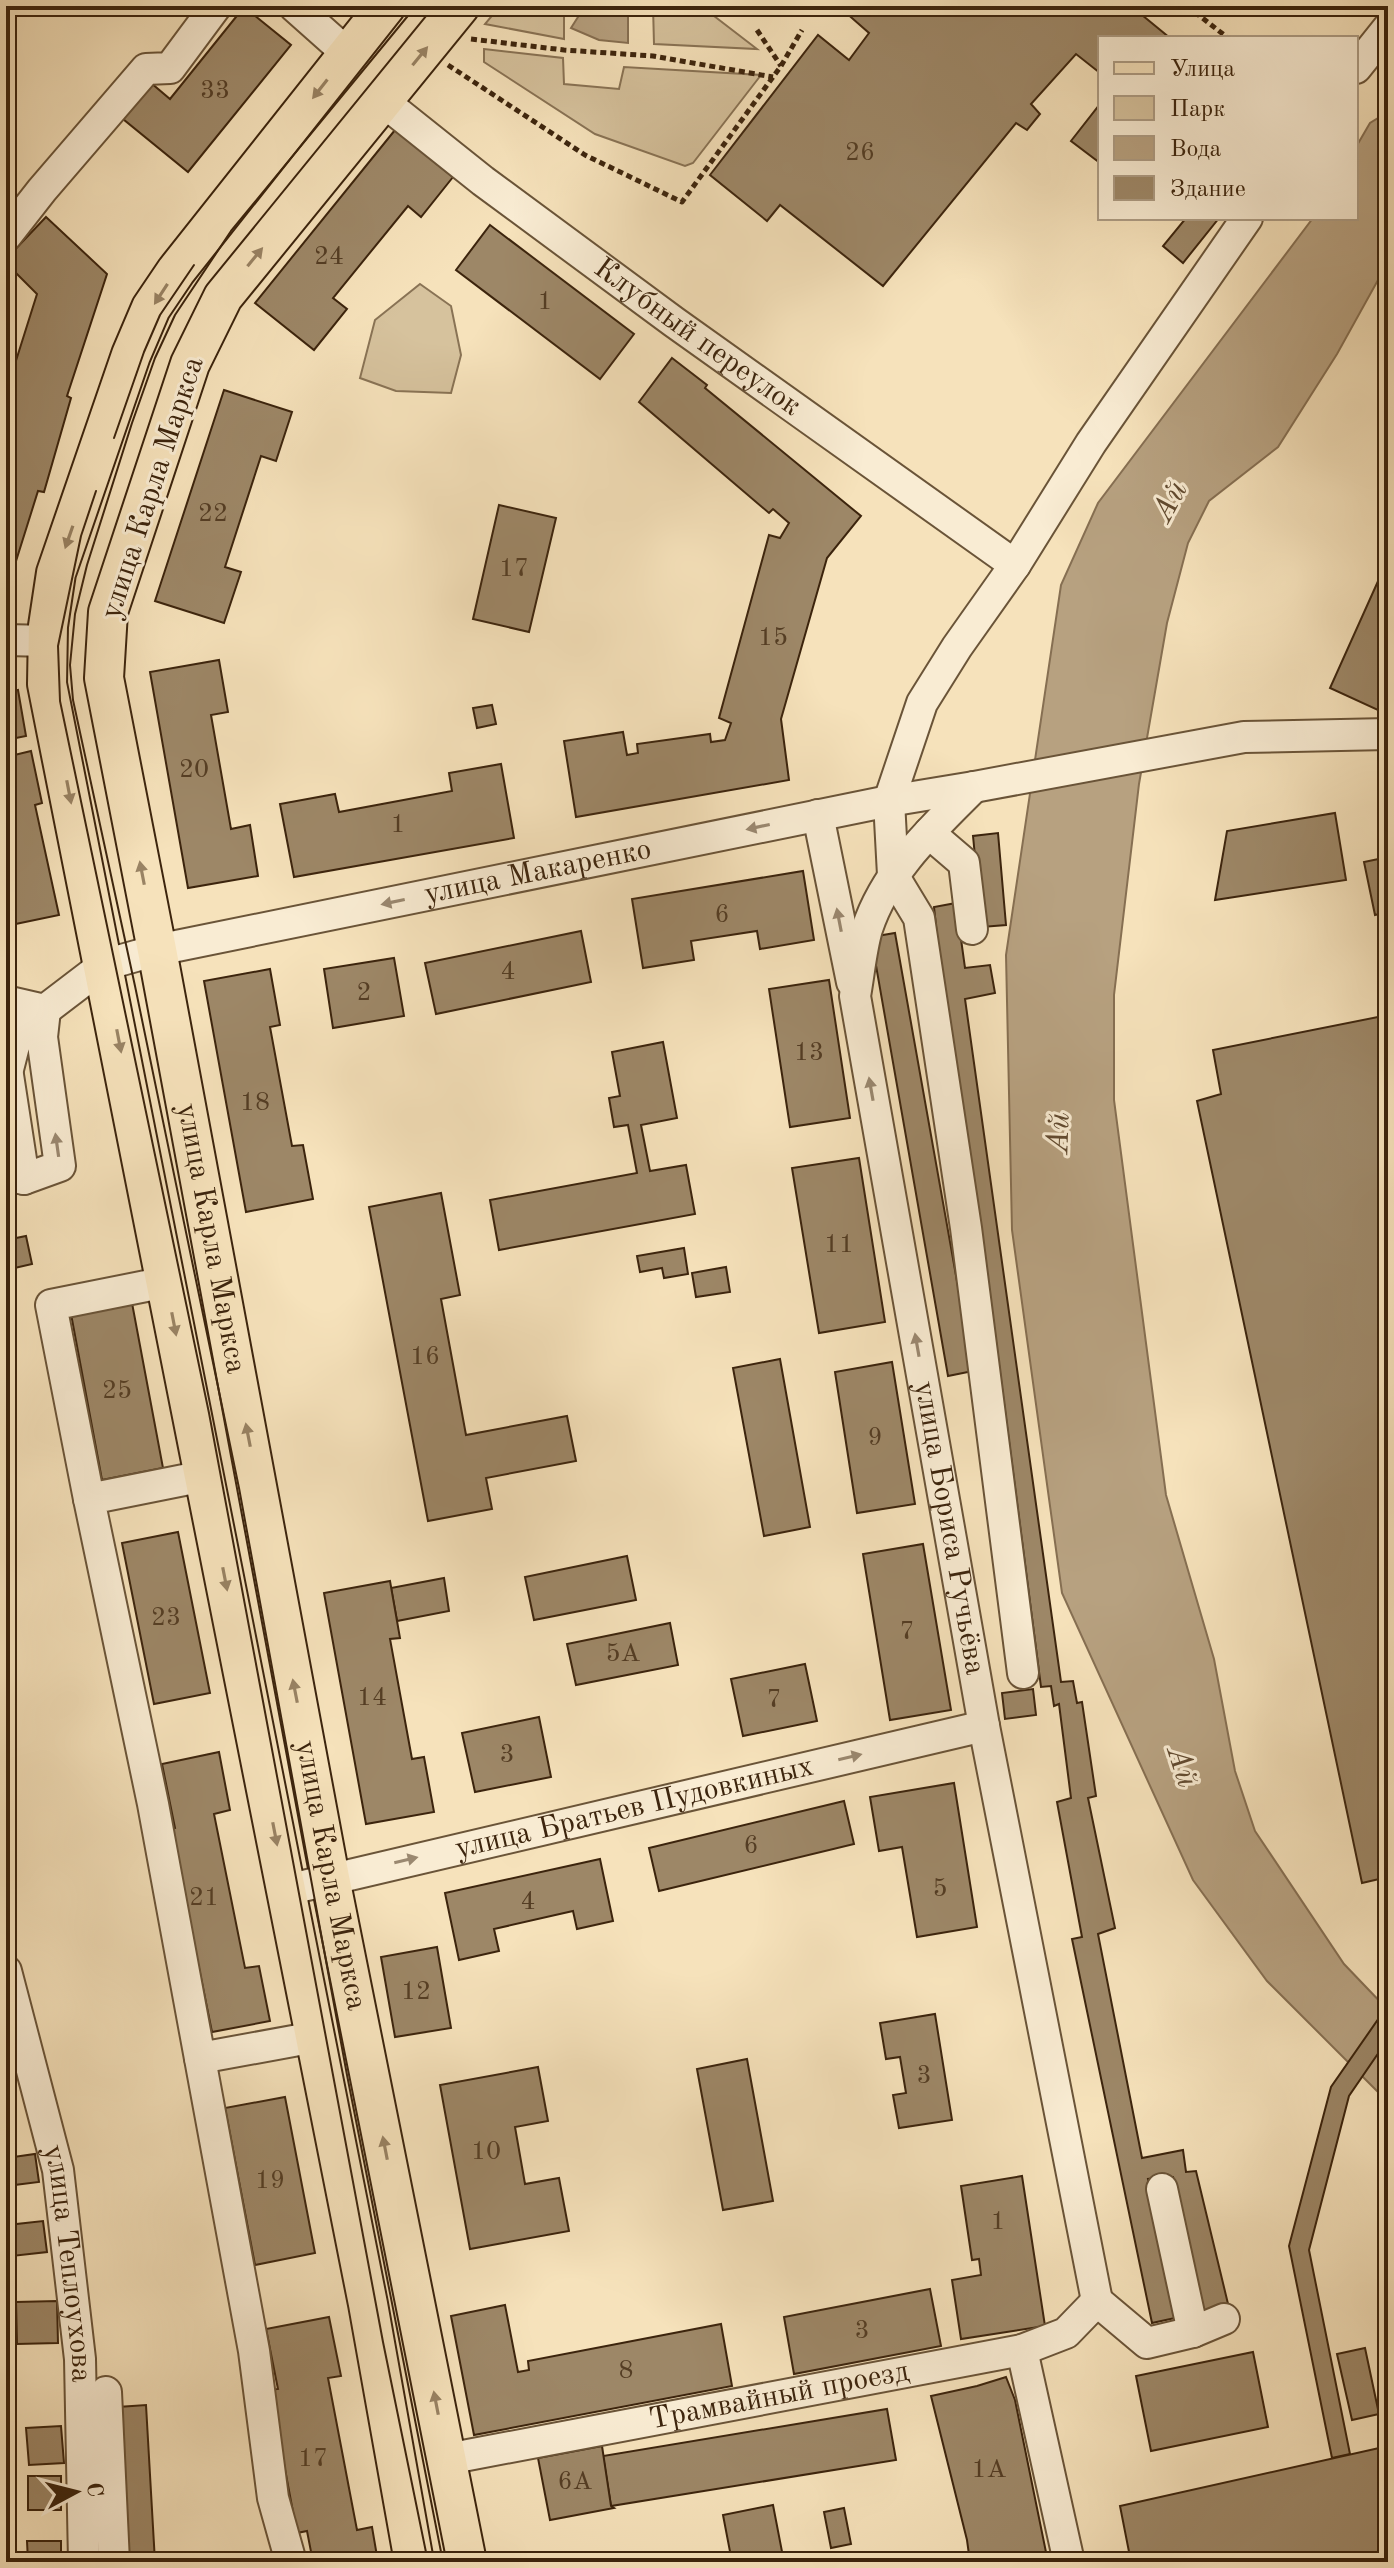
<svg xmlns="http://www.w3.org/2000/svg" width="1394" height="2568" font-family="'Old Standard TT',serif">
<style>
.green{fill:#d6c29d;stroke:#897355;stroke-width:2}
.water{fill:#b7a180;stroke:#866f52;stroke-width:2}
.building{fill:#9d8767;stroke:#3c240d;stroke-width:2}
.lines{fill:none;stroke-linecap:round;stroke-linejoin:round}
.minor-casing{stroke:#6a5438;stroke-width:34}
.major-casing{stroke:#3c240d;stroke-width:42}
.path{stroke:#3c240d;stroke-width:5;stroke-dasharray:6 4;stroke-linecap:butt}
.minor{stroke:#f9ecd3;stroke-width:30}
.major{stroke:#f6e2bb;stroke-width:38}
.tram{stroke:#3c240d;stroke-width:2}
.oneway{fill:#998364}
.oneway2{fill:#9a8870}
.labels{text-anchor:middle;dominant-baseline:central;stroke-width:6;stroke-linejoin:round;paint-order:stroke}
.number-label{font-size:26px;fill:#543d24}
.street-label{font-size:30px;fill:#3c240d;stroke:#f9ecd3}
.water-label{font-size:32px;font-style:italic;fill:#614a30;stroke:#f9ecd3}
</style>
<rect width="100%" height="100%" fill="#f6e2bb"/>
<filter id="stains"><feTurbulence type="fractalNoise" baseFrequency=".0025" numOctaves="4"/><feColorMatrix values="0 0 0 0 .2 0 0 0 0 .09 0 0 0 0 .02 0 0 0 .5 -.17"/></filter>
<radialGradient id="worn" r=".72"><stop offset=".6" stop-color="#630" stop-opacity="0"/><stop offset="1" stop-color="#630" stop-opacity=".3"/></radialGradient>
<!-- green -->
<g class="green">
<path d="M500,6H564V39L485,24Z"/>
<path d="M653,6H701L757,49L654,44Z"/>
<path d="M484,49L563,58L564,84L619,89L624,67L761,75L693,163L685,166L595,134L484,62Z"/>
<path d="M420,284L451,306L461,355L451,393L396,391L360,378L375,320Z"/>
</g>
<!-- water -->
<g class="water">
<path d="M585,6H628V43L599,40L571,28Z"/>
<path d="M1388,112V262L1337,354L1278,447L1209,501L1188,543L1167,623L1139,784L1114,995V1100L1166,1495L1214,1659L1235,1771L1255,1831L1344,1964L1388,2010V2102L1267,1981L1193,1880L1062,1593L1012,1230L1006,955L1061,585L1098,503L1313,218H1356V147L1370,123Z"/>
</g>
<!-- building -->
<g class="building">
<path d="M850,6H1131L1170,38H1100V73L1076,54L1031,104L1040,114L1027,130L1016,123L883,286L780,205L767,221L710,175L818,35L849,60L869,33L845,12Z"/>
<path d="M244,7L291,45L188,172L123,119L151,83L170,99Z"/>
<path d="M1100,104V163L1071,141Z"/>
<path d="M395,130L453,177L421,217L408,206L333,298L347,309L314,350L255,303Z"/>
<path d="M46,217L107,274L67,396L71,398L44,492L38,491L6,593V416L15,388L8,386L37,294L6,263V259Z"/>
<path d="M1186,218H1219L1183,263L1163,246Z"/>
<path d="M490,225L634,334L600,379L456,270Z"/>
<path d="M672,358L707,385L705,388L861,516L827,558L781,719L789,780L576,817L564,741L623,732L627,755L638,753L637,744L710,734L711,742L725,740L731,723L719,718L769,535L780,538L789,523L773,509L769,513L639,402Z"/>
<path d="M224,390L292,412L276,461L261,456L225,567L241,572L224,623L155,601Z"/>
<path d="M499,505L556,518L529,632L473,619Z"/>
<path d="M1388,559V692L1380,711L1330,688Z"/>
<path d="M219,660L228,712L211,715L231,829L250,825L258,876L188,888L150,672Z"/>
<path d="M18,690L26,736L6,740V692Z"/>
<path d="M492,705L496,724L477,728L473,708Z"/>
<path d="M31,751L42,803L35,805L59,915L6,926V757Z"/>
<path d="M501,764L514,838L294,877L280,804L335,794L339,812L452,791L449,773Z"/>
<path d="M1335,813L1346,880L1215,900L1227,831Z"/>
<path d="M998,833L1006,925L982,927L973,836Z"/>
<path d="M1388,857V912L1375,915L1364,862Z"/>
<path d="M803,871L814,940L760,949L757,931L691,941L694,960L643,968L632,899Z"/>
<path d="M956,903L965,968L990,965L995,993L965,999L1061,1682L1073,1681L1077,1703L1082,1702L1096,1796L1088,1798L1115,1928L1098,1934L1142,2158L1183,2150L1186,2172L1196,2171L1229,2308L1205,2315L1173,2177L1148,2179L1175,2318L1152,2323L1072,1939L1082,1937L1057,1802L1071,1798L1059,1704L1054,1706L1051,1686L1041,1687L983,1242L944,1001L934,907Z"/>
<path d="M581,931L591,982L436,1014L425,963Z"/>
<path d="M895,933L973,1371L948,1376L871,937Z"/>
<path d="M394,958L404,1016L333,1028L324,969Z"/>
<path d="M270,969L280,1025L270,1027L292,1146L303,1145L313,1199L246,1212L204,981Z"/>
<path d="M829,980L850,1118L790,1127L769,989Z"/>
<path d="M1388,1015V1877L1362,1883L1197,1101L1221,1094L1213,1050Z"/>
<path d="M663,1042L677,1118L641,1125L650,1171L686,1165L695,1214L499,1250L490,1200L637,1173L628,1125L614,1127L609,1098L620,1096L612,1052Z"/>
<path d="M859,1158L885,1322L819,1333L792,1168Z"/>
<path d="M441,1193L460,1295L441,1299L466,1435L567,1416L576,1461L486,1478L492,1509L428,1521L369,1207Z"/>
<path d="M26,1236L32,1264L6,1270V1240Z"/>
<path d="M684,1248L688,1274L664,1278L662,1268L640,1272L637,1256Z"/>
<path d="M726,1267L730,1292L696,1297L692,1273Z"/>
<path d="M132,1303L163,1468L102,1480L71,1314Z"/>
<path d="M780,1359L810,1527L764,1536L733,1368Z"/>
<path d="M892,1362L915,1504L857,1513L835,1372Z"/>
<path d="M178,1532L210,1693L154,1704L122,1543Z"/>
<path d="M923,1544L951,1710L890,1720L863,1554Z"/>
<path d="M627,1556L636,1600L534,1620L525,1577Z"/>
<path d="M444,1578L449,1611L397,1621L391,1588Z"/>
<path d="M390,1581L400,1638L390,1639L412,1759L424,1757L434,1812L366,1824L324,1593Z"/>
<path d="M670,1623L678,1665L576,1685L567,1644Z"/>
<path d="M805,1664L817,1721L743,1736L731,1679Z"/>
<path d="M1033,1689L1036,1715L1005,1719L1002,1693Z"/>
<path d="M539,1717L551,1777L475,1792L462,1733Z"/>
<path d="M219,1752L230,1810L214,1814L245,1968L259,1966L270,2021L212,2032L199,1968L191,1969L164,1830L175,1828L162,1764Z"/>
<path d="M954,1783L977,1927L917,1937L902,1847L879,1851L870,1797Z"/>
<path d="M844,1801L854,1844L659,1891L649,1848Z"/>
<path d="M600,1859L613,1921L577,1929L573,1911L494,1929L499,1951L459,1960L445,1893Z"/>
<path d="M437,1947L451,2028L395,2037L381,1957Z"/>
<path d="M1388,2005V2039L1349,2096L1309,2250L1350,2454L1332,2458L1289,2246L1331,2087Z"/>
<path d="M935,2014L952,2120L899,2128L893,2095L906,2093L900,2057L886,2059L880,2023Z"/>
<path d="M12,2042L16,2074L6,2075V2043Z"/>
<path d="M747,2059L773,2201L723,2210L697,2069Z"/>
<path d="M538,2067L548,2121L515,2127L525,2184L559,2178L569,2231L470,2249L440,2085Z"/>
<path d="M285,2097L315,2253L255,2265L225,2108Z"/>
<path d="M35,2154L39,2182L6,2186V2158Z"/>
<path d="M1022,2176L1045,2326L961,2339L952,2280L981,2275L979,2259L972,2260L961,2186Z"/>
<path d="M43,2221L47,2252L12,2256L8,2225Z"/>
<path d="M930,2289L941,2346L794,2374L784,2317Z"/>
<path d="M57,2301L58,2343L17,2344L16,2302Z"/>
<path d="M505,2305L518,2372L529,2370L528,2361L721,2324L732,2386L474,2435L451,2316Z"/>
<path d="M329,2317L341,2376L328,2378L357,2530L372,2527L378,2562H313L307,2531L297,2533L270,2390L278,2389L266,2329Z"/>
<path d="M1365,2348L1379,2414L1352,2420L1337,2354Z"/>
<path d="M1253,2352L1268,2427L1151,2451L1136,2376Z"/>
<path d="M1006,2377L1015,2400L1048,2562H970L967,2540L931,2396L977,2386Z"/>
<path d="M146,2405L155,2562H126L118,2407Z"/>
<path d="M887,2409L896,2460L611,2506L603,2456Z"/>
<path d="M61,2426L64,2463L29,2465L26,2428Z"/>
<path d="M602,2446L611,2506L614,2508L550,2520L538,2458Z"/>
<path d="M1388,2446V2562H1131L1120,2506Z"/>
<rect x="28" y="2476" width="33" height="34"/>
<path d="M773,2505L784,2562H732L723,2515Z"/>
<path d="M844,2508L851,2544L831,2548L824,2512Z"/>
<path d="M27,2541H61V2562H28Z"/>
</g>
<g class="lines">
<defs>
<g id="minor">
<path d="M294,6L348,54"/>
<path d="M1356,68L1388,28"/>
<path id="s1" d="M384,102L483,181L674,322L1015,565"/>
<path d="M6,236L42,190L146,69L170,68L216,6"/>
<path d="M6,640L48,641"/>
<path id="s2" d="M974,787C932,829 886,871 867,929C861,950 859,974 855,996L984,1726L1097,2301"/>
<path d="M818,815L852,982"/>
<path d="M929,833L964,863L972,929"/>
<path id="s3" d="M6,1001L45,1010L104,965L157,950L889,801L974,787L1244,737L1388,734"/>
<path d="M8,1075L24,1179"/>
<path d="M6,1077L17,1034L45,1010L42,1037L60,1166L24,1179L6,1175"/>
<path d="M204,1476L89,1499L153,1804L254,2351L273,2498L291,2562"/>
<path d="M89,1499L51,1305L166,1282"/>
<path d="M1023,1673L966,1228L919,918L893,875L889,801L922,703L957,647L1015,565L1091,443L1247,218"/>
<path id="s4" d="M286,1890L984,1726"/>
<path id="s5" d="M6,1971L58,2170L80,2359L84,2562"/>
<path d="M200,2058L315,2037"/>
<path d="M1162,2189L1193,2332"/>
<path d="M1097,2301L1147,2343L1193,2332L1224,2319"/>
<path d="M1022,2350L1069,2562"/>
<path d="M106,2392L114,2562"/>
<path id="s6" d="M447,2459L1022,2350L1066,2333L1097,2301"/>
</g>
<g id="major">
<path d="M386,6L176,271L151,308L131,355L56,573L48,626L47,684L368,2304L414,2562"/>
<path id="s7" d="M460,6L223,297L190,364L108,612L104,678L157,950L330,1878L467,2562"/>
</g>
</defs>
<!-- minor casing -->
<use href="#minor" class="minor-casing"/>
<!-- major casing -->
<use href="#major" class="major-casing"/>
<!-- path -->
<g class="path">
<path d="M1187,6L1228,38"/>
<path d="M757,30L781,66"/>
<path d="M471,39L564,50L653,56L773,77"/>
<path d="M448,65L585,155L682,202L781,66L802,30"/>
</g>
<!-- minor -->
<use href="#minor" class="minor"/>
<!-- major -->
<use href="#major" class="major"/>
<!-- tram -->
<g class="tram">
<path d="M416,6L231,231L175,315L155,358L132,423L87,565L75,614L70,665L73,700L135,986L239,1488L347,2075L443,2562"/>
<path d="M114,438L144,352L160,315L194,265"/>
<path d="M96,491L81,536L58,646L60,701L209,1413L383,2342L428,2562"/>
</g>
</g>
<!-- one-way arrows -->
<defs><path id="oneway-solid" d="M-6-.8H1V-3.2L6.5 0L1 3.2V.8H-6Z" transform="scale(2)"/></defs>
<g class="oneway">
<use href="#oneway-solid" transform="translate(420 56) rotate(-51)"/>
<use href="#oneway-solid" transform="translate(320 89) rotate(128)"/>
<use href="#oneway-solid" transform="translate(255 257) rotate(-51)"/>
<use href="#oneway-solid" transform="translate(161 294) rotate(123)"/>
<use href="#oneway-solid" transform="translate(69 537) rotate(109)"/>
<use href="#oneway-solid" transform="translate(69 792) rotate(79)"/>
<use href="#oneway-solid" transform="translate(142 873) rotate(-101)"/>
<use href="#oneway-solid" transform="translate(119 1041) rotate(79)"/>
<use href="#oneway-solid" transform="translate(174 1324) rotate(79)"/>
<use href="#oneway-solid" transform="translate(248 1435) rotate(-101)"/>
<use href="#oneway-solid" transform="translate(225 1579) rotate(79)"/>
<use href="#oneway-solid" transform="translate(295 1691) rotate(-101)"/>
<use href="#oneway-solid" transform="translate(275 1834) rotate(79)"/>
<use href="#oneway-solid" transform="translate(385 2148) rotate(-101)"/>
<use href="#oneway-solid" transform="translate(436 2403) rotate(-101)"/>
</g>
<g class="oneway2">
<use href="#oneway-solid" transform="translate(758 827) rotate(168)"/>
<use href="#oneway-solid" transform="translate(393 902) rotate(168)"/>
<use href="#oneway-solid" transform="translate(839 920) rotate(-101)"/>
<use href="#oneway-solid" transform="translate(871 1089) rotate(-100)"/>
<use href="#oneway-solid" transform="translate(57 1145) rotate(-98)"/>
<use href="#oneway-solid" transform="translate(917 1345) rotate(-100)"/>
<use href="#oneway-solid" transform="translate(850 1757) rotate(-13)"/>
<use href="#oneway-solid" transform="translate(406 1860) rotate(-13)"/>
</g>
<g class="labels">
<!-- number labels -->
<g class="number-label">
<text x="215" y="91">33</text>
<text x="860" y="153">26</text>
<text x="329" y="257">24</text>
<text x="545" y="302">1</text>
<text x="213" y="514">22</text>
<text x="514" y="569">17</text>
<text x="773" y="638">15</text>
<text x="194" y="770">20</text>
<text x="398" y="825">1</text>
<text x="722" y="915">6</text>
<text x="508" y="972">4</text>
<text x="364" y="993">2</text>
<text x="809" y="1053">13</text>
<text x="255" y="1103">18</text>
<text x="839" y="1245">11</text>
<text x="425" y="1357">16</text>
<text x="117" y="1391">25</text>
<text x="875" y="1438">9</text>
<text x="166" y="1618">23</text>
<text x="907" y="1632">7</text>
<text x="623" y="1654">5А</text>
<text x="372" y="1698">14</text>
<text x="774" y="1700">7</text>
<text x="507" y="1755">3</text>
<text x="751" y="1846">6</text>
<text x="940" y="1889">5</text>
<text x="204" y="1898">21</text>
<text x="528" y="1902">4</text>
<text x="416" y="1992">12</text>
<text x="924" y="2076">3</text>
<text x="486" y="2152">10</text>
<text x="270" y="2181">19</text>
<text x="998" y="2222">1</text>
<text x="862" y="2331">3</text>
<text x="626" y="2371">8</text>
<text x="313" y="2459">17</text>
<text x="989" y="2470">1А</text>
<text x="575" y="2482">6А</text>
</g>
<!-- street labels -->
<g class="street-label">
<text stroke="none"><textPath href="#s1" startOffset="392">Клубный переулок</textPath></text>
<text transform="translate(153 488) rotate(-72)">улица Карла Маркса</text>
<text stroke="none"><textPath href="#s3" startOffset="558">улица Макаренко</textPath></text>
<text stroke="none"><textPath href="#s7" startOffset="1348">улица Карла Маркса</textPath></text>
<text stroke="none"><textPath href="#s2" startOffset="788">улица Бориса Ручьёва</textPath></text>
<text stroke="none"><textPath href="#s4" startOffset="358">улица Братьев Пудовкиных</textPath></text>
<text stroke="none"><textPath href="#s7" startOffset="1996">улица Карла Маркса</textPath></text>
<text stroke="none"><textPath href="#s5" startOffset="300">улица Теплоухова</textPath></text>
<text stroke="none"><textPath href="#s6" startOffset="338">Трамвайный проезд</textPath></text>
</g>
<!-- water labels -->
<g class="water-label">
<text transform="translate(1171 502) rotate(-62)">Ай</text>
<text transform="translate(1060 1133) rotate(-88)">Ай</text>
<text transform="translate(1181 1767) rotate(72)">Ай</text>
</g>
</g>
<!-- margin -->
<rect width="1394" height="2568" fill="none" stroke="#f6e2bb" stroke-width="32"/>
<rect x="8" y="8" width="1378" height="2552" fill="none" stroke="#3c240d" stroke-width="4"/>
<rect x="16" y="16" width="1362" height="2536" fill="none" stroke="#3c240d" stroke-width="2"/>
<!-- legend -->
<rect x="1098" y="36" width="260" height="184" fill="#f9ecd3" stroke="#ad9c84" stroke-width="2"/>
<rect x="1114" y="62" width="40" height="12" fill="#f6e2bb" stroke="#ad9c84" stroke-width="2"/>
<text x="1170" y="76" font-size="24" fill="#3c240d">Улица</text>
<rect x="1114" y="96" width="40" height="24" fill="#d6c29d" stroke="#ad9c84" stroke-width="2"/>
<text x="1170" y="116" font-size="24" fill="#3c240d">Парк</text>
<rect x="1114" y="136" width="40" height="24" fill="#b7a180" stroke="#ad9c84" stroke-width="2"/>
<text x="1170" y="156" font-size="24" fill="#3c240d">Вода</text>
<rect x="1114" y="176" width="40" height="24" fill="#9d8767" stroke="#ad9c84" stroke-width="2"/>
<text x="1170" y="196" font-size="24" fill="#3c240d">Здание</text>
<!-- north arrow -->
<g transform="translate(76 2492) rotate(83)" stroke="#f9ecd3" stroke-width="6" paint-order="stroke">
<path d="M0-6L14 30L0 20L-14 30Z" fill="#3c240d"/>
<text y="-12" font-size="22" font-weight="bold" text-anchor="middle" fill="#3c240d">С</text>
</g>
<rect width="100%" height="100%" filter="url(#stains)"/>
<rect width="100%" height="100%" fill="url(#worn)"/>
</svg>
